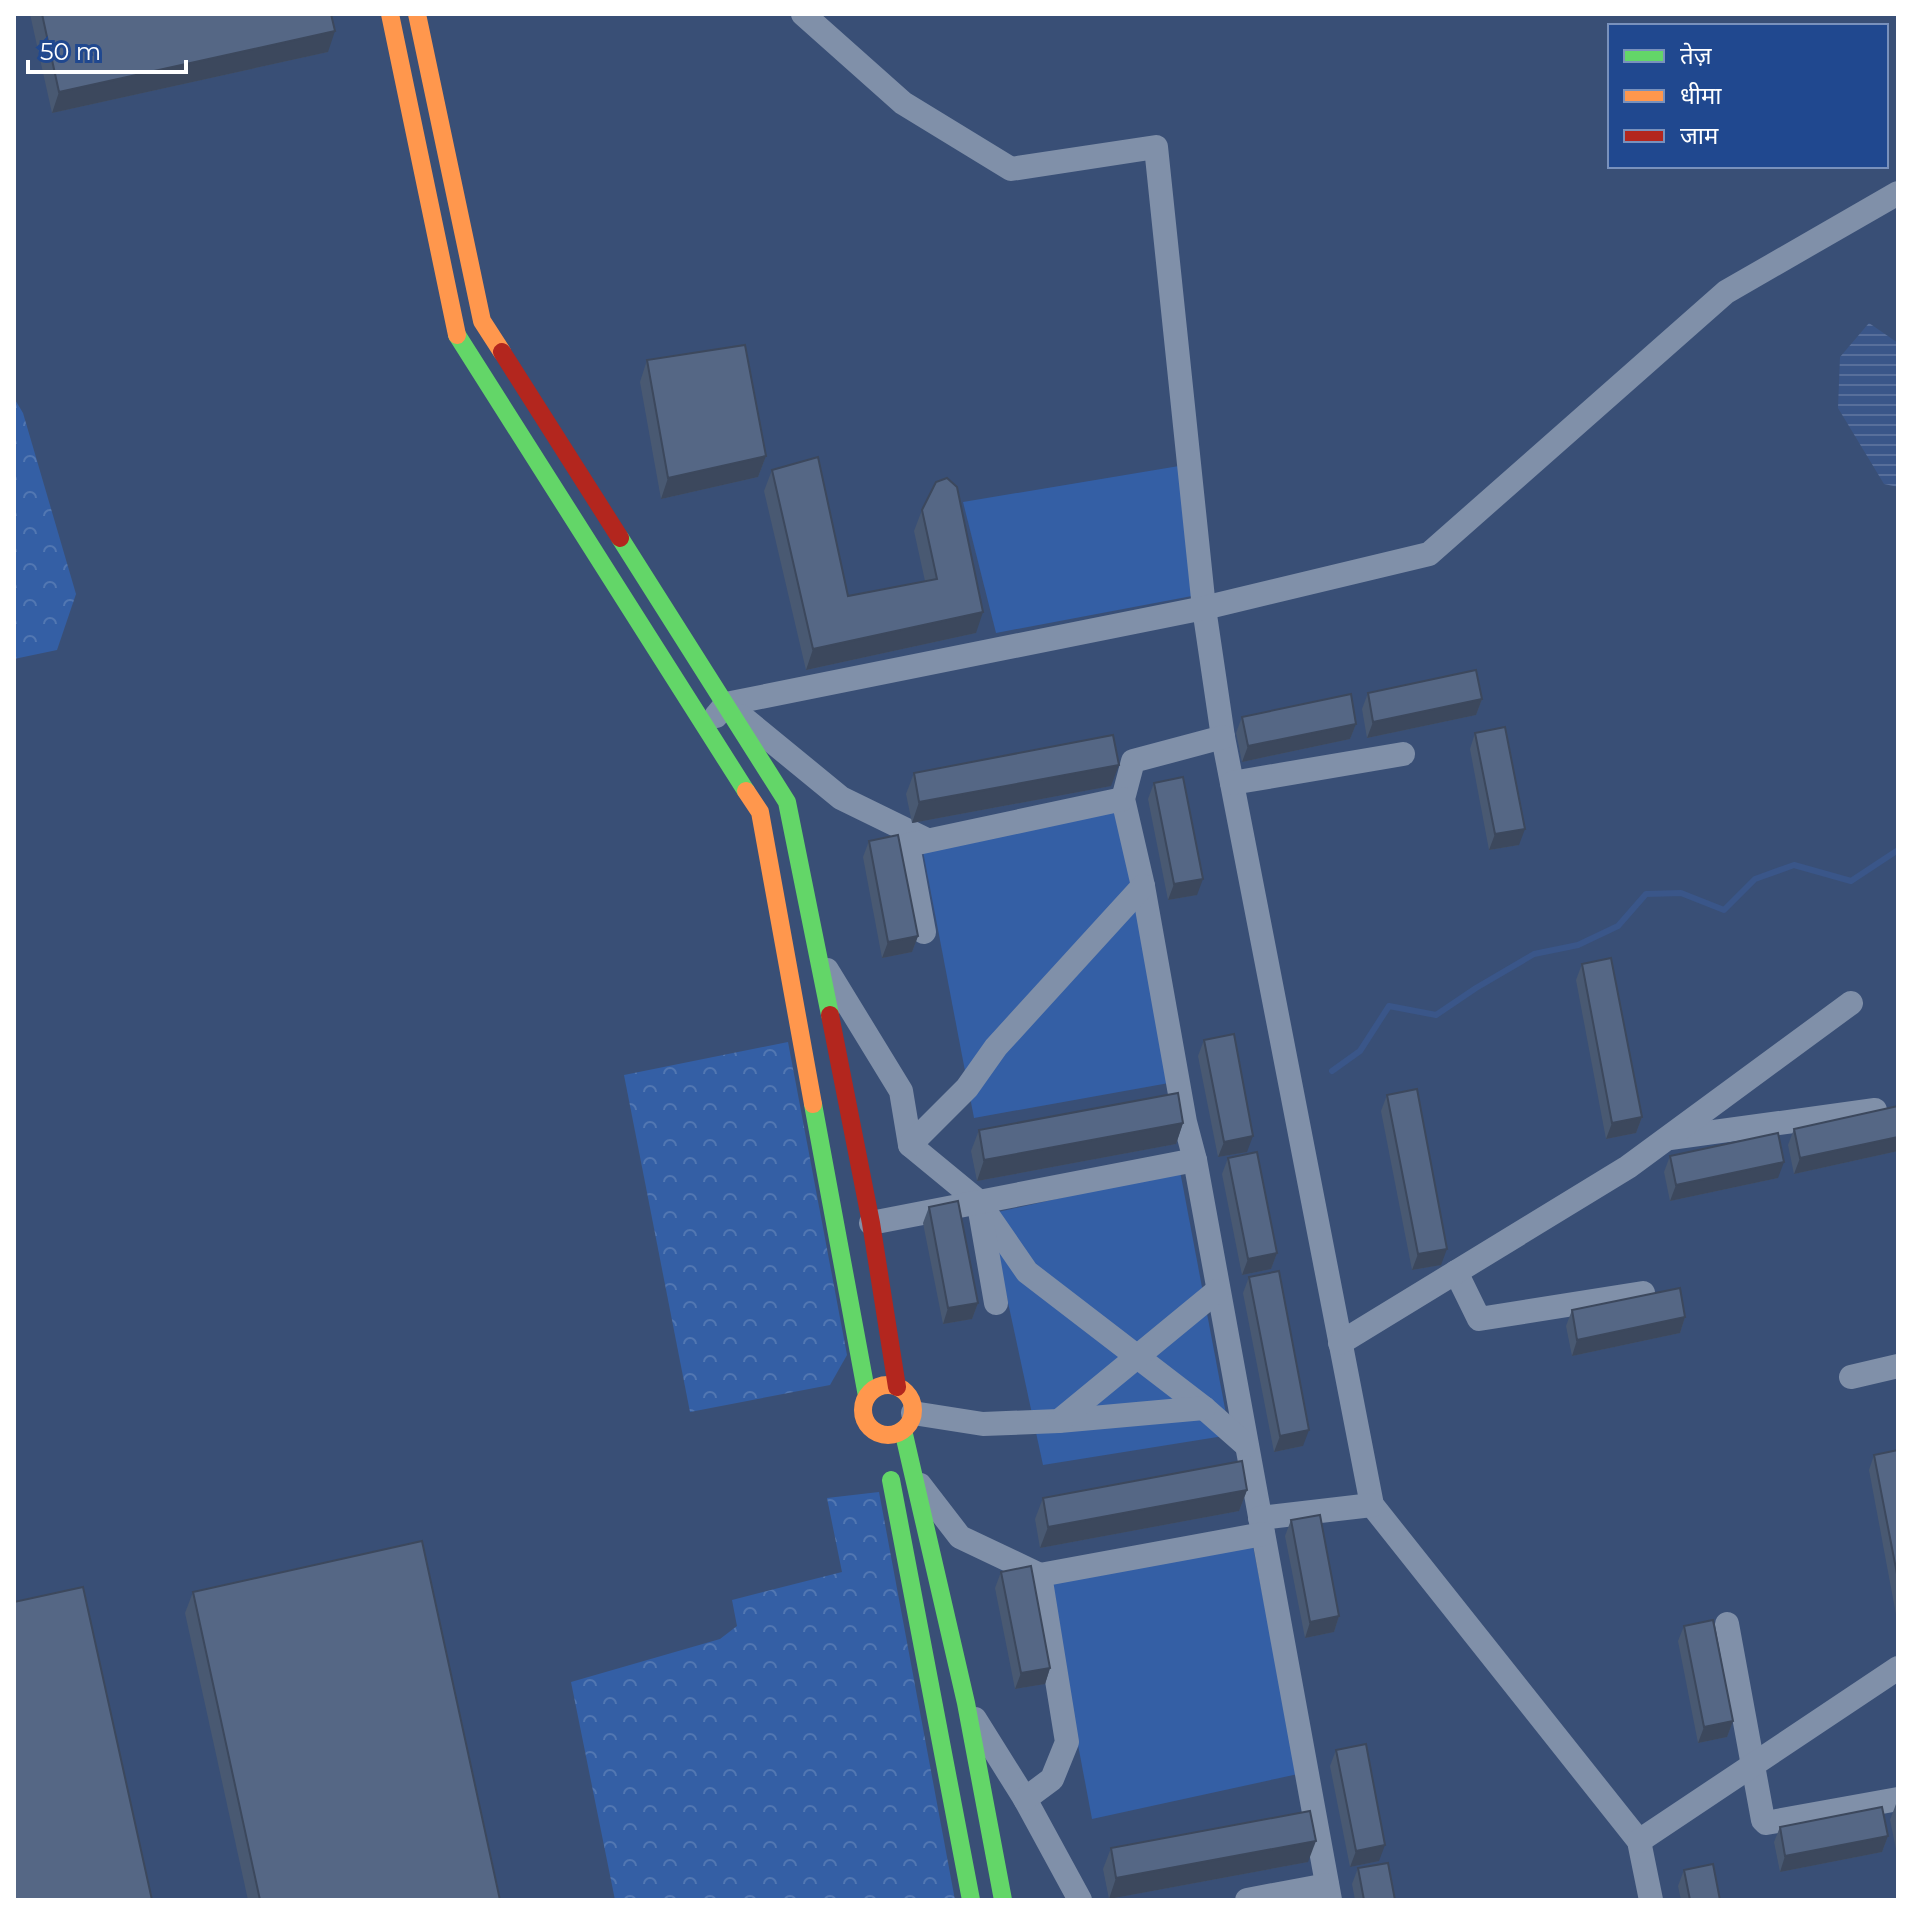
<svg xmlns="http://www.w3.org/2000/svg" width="1912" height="1914" font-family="Montserrat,'Noto Sans Devanagari',sans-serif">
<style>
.green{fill:#345fa5}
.forest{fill:url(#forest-crowns)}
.water{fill:url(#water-rules)}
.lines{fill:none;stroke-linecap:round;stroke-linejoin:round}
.stream{stroke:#3a5689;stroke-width:6}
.street{stroke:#8090a9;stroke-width:24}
.fast{stroke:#63d668;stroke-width:18}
.slow{stroke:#ff974d;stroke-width:18}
.jam{stroke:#b3261e;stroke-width:18}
.wall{fill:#495972}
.shaded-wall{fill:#3c485d}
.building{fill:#556785;stroke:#3c485d;stroke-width:2}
</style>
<defs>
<pattern id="forest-crowns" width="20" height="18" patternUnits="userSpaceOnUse" patternTransform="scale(2)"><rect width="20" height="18" fill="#345fa5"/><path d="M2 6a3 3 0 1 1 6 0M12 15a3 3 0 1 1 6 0" fill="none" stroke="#5277b2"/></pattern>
<pattern id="water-rules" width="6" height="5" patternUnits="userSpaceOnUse" patternTransform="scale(2)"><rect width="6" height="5" fill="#3a5689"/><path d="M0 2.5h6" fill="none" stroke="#586f9b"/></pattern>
</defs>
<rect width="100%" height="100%" fill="#394f76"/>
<!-- green -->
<g class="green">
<path d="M1179,466L1192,596L996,633L963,502Z"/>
<path d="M1117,810L1169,1083L974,1118L923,851Z"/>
<path d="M1180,1171L1230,1435L1043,1465L989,1214Z"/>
<path d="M1252,1541L1298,1774L1092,1819L1048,1585Z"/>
</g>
<!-- forest -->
<g class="forest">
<path d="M14,398L23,413L76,594L57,650L14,659Z"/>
<path d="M788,1042L847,1355L830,1385L690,1412L624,1075Z"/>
<path d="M879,1492L955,1900H615L571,1682L720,1639L737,1626L732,1600L842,1572L827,1498Z"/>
</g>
<!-- water -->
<path class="water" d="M1869,323L1898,343V487L1884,484L1838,408L1840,357Z"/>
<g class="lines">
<!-- stream -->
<path class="stream" d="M1332,1071L1360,1051L1389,1006L1436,1015L1476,988L1534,954L1578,945L1618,926L1646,894L1681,893L1724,910L1755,879L1794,865L1851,881L1898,850"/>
<!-- street -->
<g class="street">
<path d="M803,14L903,103L1011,169L1156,147L1204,608L1223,737L1372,1505L1639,1841L1651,1900"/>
<path d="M716,716L726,704L1204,608L1429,554L1726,292L1898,193"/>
<path d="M741,716L841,798L927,840"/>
<path d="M1223,737L1133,761L1123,799L1143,886L1185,1122L1195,1160L1330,1900"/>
<path d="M1232,783L1403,754"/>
<path d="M924,932L908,845L1123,799"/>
<path d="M827,970L901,1091L910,1145L978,1201L1027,1272L1204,1408L1246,1445"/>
<path d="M1670,1138L1875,1110"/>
<path d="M910,1145L967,1088L996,1047L1143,886"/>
<path d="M980,1211L996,1303"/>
<path d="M871,1223L1195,1160"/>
<path d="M1456,1272L1479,1319L1643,1293"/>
<path d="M1340,1343L1628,1167L1851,1003"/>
<path d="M1851,1377L1898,1366"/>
<path d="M913,1413L983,1424L1059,1421L1204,1408"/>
<path d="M1059,1421L1217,1291"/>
<path d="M920,1485L960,1537L1040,1575"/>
<path d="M1260,1518L1372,1505"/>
<path d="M1727,1624L1763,1820L1766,1823L1898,1799"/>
<path d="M975,1719L1025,1799L1080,1900"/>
<path d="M1025,1799L1052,1779L1067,1742L1040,1575L1263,1534"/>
<path d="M1639,1841L1898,1668"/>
<path d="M1247,1900L1327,1885"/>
</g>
<!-- fast -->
<g class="fast">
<path d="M457,335L746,791"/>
<path d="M620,538L787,802L830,1015"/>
<path d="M813,1104L867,1396"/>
<path d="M903,1430L966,1703L1003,1900"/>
<path d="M891,1480L971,1900"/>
</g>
<!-- slow -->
<g class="slow">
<path d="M390,14L457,335"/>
<path d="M417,14L482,321L502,352"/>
<path d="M746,791L760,812L813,1104"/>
<circle cx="888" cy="1410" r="25"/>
</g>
<!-- jam -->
<g class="jam">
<path d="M502,352L620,538"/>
<path d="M830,1015L871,1223L897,1387"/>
</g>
</g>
<!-- wall -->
<g class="wall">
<path d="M30,14H331L328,52L52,113Z"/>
<path d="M647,360L766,456L758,477L661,499L640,382Z"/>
<path d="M772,470L848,596L925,581L914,531L922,510L976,633L806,670L764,491Z"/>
<path d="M1368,693L1482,699L1476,715L1367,738L1362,709Z"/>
<path d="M1242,717L1356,724L1350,739L1242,762L1236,733Z"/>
<path d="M1475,733L1519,845L1489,850L1470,749Z"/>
<path d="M914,773L1111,786L912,823L906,794Z"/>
<path d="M1154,783L1197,895L1168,900L1148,799Z"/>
<path d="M869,841L918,936L912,952L882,958L863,857Z"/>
<path d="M1582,964L1642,1117L1636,1133L1606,1139L1576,980Z"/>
<path d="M1204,1040L1247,1152L1218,1157L1198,1056Z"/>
<path d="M1387,1095L1441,1265L1412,1270L1381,1111Z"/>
<path d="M1898,1106V1151L1794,1174L1788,1145L1794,1129Z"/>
<path d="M1183,1123L1176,1144L977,1181L971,1151L979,1130Z"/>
<path d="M1670,1156L1778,1178L1670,1201L1664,1172Z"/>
<path d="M1228,1158L1277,1253L1271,1269L1242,1275L1222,1174Z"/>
<path d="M929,1207L978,1303L972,1319L943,1324L923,1223Z"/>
<path d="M1249,1277L1303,1446L1274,1452L1243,1293Z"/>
<path d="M1572,1310L1685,1317L1680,1333L1572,1356L1566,1326Z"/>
<path d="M1898,1450V1625L1869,1470L1874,1455Z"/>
<path d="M1247,1490L1239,1511L1040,1548L1035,1519L1043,1498Z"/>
<path d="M1291,1520L1339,1616L1334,1632L1305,1638L1285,1536Z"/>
<path d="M1001,1572L1050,1668L1045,1684L1015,1689L995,1588Z"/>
<path d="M193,1592L500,1900H248L185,1613Z"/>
<path d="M1684,1626L1733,1721L1727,1737L1698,1743L1678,1641Z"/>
<path d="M1336,1750L1379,1861L1350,1867L1330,1766Z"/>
<path d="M1896,1804H1898V1849H1896L1890,1820Z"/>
<path d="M1780,1827L1888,1836L1882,1852L1780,1872L1774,1842Z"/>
<path d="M1111,1848L1308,1862L1109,1899L1103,1869Z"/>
<path d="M1358,1868L1395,1900H1355L1352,1884Z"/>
<path d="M1684,1870L1720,1900H1681L1678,1886Z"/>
</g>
<!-- shaded-wall -->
<g class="shaded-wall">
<path d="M335,31L328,52L52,113L59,92Z"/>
<path d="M766,456L758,477L661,499L668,478Z"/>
<path d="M983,612L976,633L806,670L813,649Z"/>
<path d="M1482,699L1476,715L1367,738L1373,722Z"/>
<path d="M1356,724L1350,739L1242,762L1248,746Z"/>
<path d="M1119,765L1111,786L912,823L919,802Z"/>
<path d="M1525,829L1519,845L1489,850L1495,834Z"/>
<path d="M1203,879L1197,895L1168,900L1174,884Z"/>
<path d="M918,936L912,952L882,958L888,942Z"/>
<path d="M1642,1117L1636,1133L1606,1139L1612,1123Z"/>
<path d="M1183,1123L1176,1144L977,1181L984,1160Z"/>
<path d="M1253,1136L1247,1152L1218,1157L1224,1142Z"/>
<path d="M1898,1137V1151L1794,1174L1800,1158Z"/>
<path d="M1784,1162L1778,1178L1670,1201L1676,1185Z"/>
<path d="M1447,1249L1441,1265L1412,1270L1418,1254Z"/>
<path d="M1277,1253L1271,1269L1242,1275L1248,1259Z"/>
<path d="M978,1303L972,1319L943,1324L948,1308Z"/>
<path d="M1685,1317L1680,1333L1572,1356L1577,1340Z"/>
<path d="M1309,1430L1303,1446L1274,1452L1280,1436Z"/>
<path d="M1247,1490L1239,1511L1040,1548L1048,1527Z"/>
<path d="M1339,1616L1334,1632L1305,1638L1310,1622Z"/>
<path d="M1050,1668L1045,1684L1015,1689L1021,1673Z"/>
<path d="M1733,1721L1727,1737L1698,1743L1704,1727Z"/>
<path d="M1888,1836L1882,1852L1780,1872L1785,1856Z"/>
<path d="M1316,1841L1308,1862L1109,1899L1116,1878Z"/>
<path d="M1385,1845L1379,1861L1350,1867L1356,1851Z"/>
</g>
<!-- building -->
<g class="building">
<path d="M42,14H331L335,31L59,92Z"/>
<path d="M745,345L766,456L668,478L647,360Z"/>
<path d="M818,457L848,596L937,579L922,510L936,482L947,478L957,487L983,612L813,649L772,470Z"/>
<path d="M1476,670L1482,699L1373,722L1368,693Z"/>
<path d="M1351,694L1356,724L1248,746L1242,717Z"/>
<path d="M1505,727L1525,829L1495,834L1475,733Z"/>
<path d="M1113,735L1119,765L919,802L914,773Z"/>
<path d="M1183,777L1203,879L1174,884L1154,783Z"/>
<path d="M898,835L918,936L888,942L869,841Z"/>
<path d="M1611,958L1642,1117L1612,1123L1582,964Z"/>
<path d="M1234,1034L1253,1136L1224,1142L1204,1040Z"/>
<path d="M1417,1089L1447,1249L1418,1254L1387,1095Z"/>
<path d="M1178,1093L1183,1123L984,1160L979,1130Z"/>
<path d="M1898,1106V1137L1800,1158L1794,1129Z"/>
<path d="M1778,1133L1784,1162L1676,1185L1670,1156Z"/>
<path d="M1257,1152L1277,1253L1248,1259L1228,1158Z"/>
<path d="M958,1201L978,1303L948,1308L929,1207Z"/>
<path d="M1279,1271L1309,1430L1280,1436L1249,1277Z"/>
<path d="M1680,1288L1685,1317L1577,1340L1572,1310Z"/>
<path d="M1898,1450V1579L1874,1455Z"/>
<path d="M1242,1461L1247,1490L1048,1527L1043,1498Z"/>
<path d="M1320,1515L1339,1616L1310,1622L1291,1520Z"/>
<path d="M422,1541L500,1900H260L193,1592Z"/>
<path d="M1031,1566L1050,1668L1021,1673L1001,1572Z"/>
<path d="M83,1587L152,1900H14V1602Z"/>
<path d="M1713,1620L1733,1721L1704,1727L1684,1626Z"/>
<path d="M1366,1744L1385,1845L1356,1851L1336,1750Z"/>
<path d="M1882,1807L1888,1836L1785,1856L1780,1827Z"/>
<path d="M1310,1811L1316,1841L1116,1878L1111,1848Z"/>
<path d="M1388,1863L1395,1900H1364L1358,1868Z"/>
<path d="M1713,1864L1720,1900H1690L1684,1870Z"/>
</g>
<!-- border -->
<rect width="1912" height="1914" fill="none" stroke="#ffffff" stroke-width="32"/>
<!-- legend -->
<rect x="1608" y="24" width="280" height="144" fill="#20488f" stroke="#7991bc" stroke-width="2"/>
<rect x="1624" y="50" width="40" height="12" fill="#63d668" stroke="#7991bc" stroke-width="2"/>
<text x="1680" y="64" font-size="24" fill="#ffffff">तेज़</text>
<rect x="1624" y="90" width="40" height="12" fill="#ff974d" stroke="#7991bc" stroke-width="2"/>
<text x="1680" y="104" font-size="24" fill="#ffffff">धीमा</text>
<rect x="1624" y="130" width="40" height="12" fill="#b3261e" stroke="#7991bc" stroke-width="2"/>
<text x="1680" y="144" font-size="24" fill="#ffffff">जाम</text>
<!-- scale -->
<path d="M28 60v12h158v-12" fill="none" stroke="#ffffff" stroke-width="4"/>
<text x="40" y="60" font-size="24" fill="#ffffff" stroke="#20488f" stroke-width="6" paint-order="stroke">50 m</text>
</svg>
